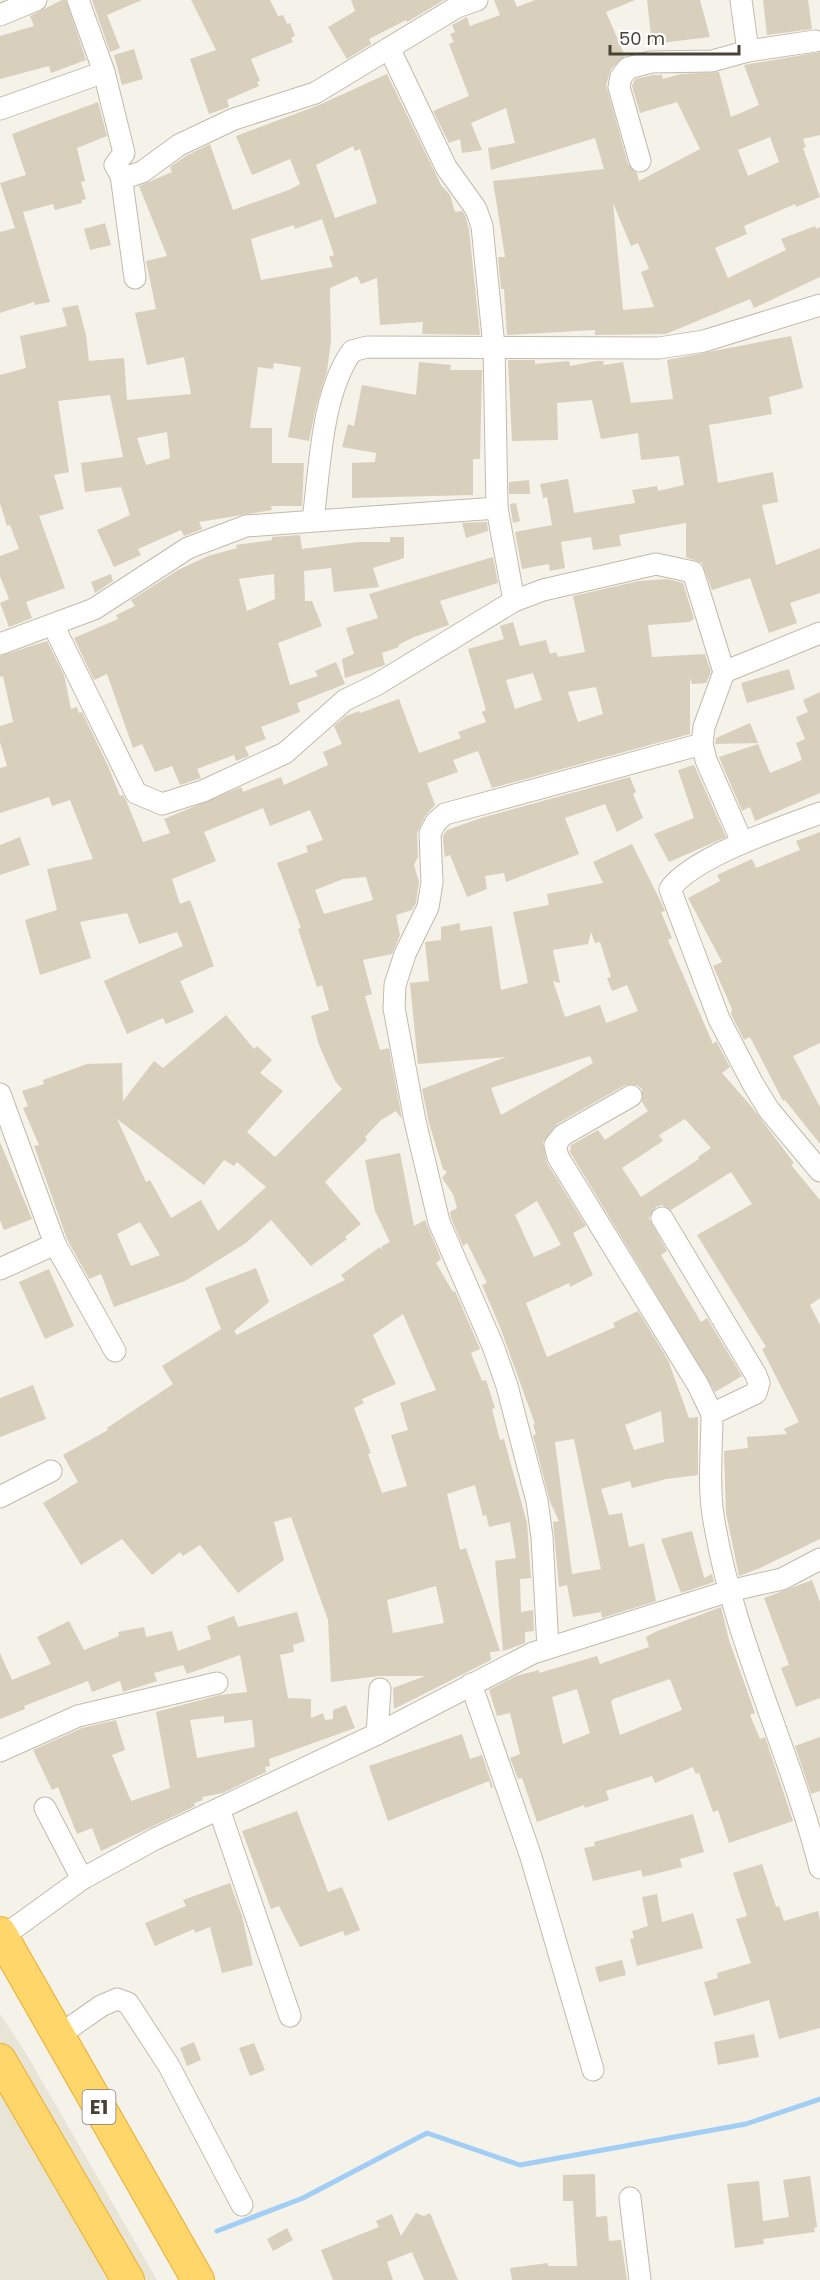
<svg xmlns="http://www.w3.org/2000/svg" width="820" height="2280" font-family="Poppins,sans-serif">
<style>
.residential{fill:#e9e5d6}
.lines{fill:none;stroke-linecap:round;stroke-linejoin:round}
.stream{stroke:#a2cef5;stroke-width:5}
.building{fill:#d8cfbd;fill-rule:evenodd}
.minor-casing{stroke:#c1bbaa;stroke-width:23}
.highway-casing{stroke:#e7ae31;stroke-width:34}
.minor{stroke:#fff;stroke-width:21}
.highway{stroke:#ffd66a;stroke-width:32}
.labels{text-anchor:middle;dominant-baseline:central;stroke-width:4.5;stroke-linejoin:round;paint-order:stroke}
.shield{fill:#fff;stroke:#807b72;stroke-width:1.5}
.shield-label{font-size:20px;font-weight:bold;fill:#494336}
</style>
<rect width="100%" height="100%" fill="#f5f2e9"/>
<!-- residential -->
<path class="residential" d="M0,2014L24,2050L157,2280H0Z"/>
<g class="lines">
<!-- stream -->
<path class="stream" d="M217,2231L303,2198L427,2133L520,2165L746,2124L820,2099"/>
</g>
<!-- building -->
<g class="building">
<path d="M62,0H66L86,60L51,73L49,66L0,79V36L34,26L30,16Z"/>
<path d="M92,0H142L107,15L120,48L110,52Z"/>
<path d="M191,0H270L278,16L283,15L287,24L290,23L295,36L291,38L293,42L251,59L260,81L257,82L259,86L227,100L229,107L209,114L190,59L216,50Z"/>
<path d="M351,0H444L407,22L406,20L369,39L371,44L347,59L328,27L355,11Z"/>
<path d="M494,0H514L517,7L535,0H635L606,12L625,56L611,69L606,85L628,164L637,173L639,181L700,149L677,102L640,113L632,86L635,79L653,75H662L663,79L681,74L719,72L731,117L759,105L744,65L820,52V135L803,139L806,147L803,148L820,197L796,207L795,204L744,226L747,234L715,248L728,278L786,250L781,239L815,226L816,229L820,227V277L754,308L750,299L666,334L595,335V330L507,335L504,289H501L498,257H505L493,181L604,169L595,138L491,170L488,148L515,143L506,108L471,123L482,150L462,153L460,139L449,143L433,111L469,96L449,44L454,42L450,34L455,32L452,25L467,17L470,26L500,15ZM770,137L779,162L748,176L738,150ZM613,203L631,246L638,243L649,269L641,272L654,307L623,310Z"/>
<path d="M647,0H700L710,37L652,44Z"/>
<path d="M763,0H808L812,29L767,35Z"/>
<path d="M134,49L143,79L122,85L114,55Z"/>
<path d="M387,74L441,185L450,195L455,212L462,211L465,215L469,229L480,335L422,334L423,322L380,325L377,278L361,284L357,276L330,288L331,341L327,371L316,407L309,441L288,437L301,367L274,363L273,369L258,367L250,428H272V463H304L302,506H271L272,510L199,522L202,529L184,536L181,530L138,549L141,555L114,567L97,530L130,515L121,487L85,492L81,463L123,457L110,395L58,401L69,472L54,475L64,509L39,516L65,588L26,602L32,618L9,627L0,603L9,599L0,576V556L19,549L10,525L7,526L0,503V375L26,368L20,336L67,326L62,308L78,305L86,335L89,361L124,358L127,400L191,394L184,357L147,365L135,313L156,309L146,261L167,256L139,186L172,172L170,167L186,156L210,144L233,210L289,190L300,184L290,159L252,175L236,136L319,105ZM353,146L355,151L360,149L377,203L335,218L316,165ZM322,219L334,255L329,257L333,267L261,280L251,239L294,225L295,229ZM167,432L170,458L146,465L137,438Z"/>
<path d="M98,102L107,136L77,148L85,181L81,182L86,199L82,200V203L55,210L53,204L23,212L50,302L35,305L34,302L0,313V232L15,228L0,183L26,175L12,134Z"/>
<path d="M105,223L111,245L90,250L84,229Z"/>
<path d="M791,336L803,388L769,397L772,414L709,425L718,483L773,472L778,502L762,505L776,565L820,548V593L790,603L797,623L769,633L750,578L712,590L702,563L686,557V523L619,535L621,546L593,550L591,537L561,542L565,568L550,571L549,564L522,569L515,532L552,525L547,497L543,498L540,484L568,479L574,513L635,503L632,490L657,486L658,491L684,485L679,456L641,460L638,433L601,439L592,400L557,403L558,440L512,441L508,360H535V364L569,361L570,366L596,361H605L603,362L604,365L623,362L631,403L673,399L667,360Z"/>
<path d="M419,362L451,365L450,370H482L480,459H473V495L352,498V463L375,462L376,453L342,447L348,424L354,426L362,385L416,395Z"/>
<path d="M529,480L530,494H509V482Z"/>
<path d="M516,503L520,521L513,523L510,504Z"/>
<path d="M487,522L488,531L466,538L462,523Z"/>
<path d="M300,535L302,549L358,542H390V537H404V558L373,568L379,587L334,592L331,568L304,571L305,601H312L322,626L278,643L290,685L318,676L315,671L336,662L345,684L297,703L300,712L261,727L266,739L245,747L249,756L236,761L234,755L197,769L201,778L180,785L172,766L155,772L142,744L133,748L107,674L94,680L74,638L118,619L116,615L135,606L131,600L178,570L208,556L237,548L236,545L272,540V537ZM274,574L275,599L247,611L239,579Z"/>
<path d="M493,557L498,583L440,601L449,625L414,637L398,645L399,647L382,653L385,665L345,678L342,659L354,654L346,628L378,618L369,594Z"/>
<path d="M111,574L113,581L95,593L91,582Z"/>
<path d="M667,579L683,583L694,619L689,622L648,625L652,657L705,654L711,672L706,683L692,684L690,678V734L492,788L478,751L453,760L458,772L427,783L435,805L425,816L417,833L418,857L414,865L419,882L416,903L412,910L396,915L400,935L392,954L363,960L372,994L365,996L380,1050L389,1048L402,1119L396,1111L381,1120L365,1137L367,1140L325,1182L361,1224L345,1237L347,1239L311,1266L271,1220L246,1243L185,1281L114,1307L101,1274L89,1279L67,1239L34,1146L39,1145L23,1108L28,1106L22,1091L44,1084L43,1080L87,1064L122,1063L123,1101L154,1061L163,1068L226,1015L254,1049L257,1046L272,1060L260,1073L283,1091L247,1132L275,1157L342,1089L335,1081L319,1045L311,1016L329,1010L322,985L317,987L298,929L301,928L277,863L308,852L306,846L323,840L310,810L270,826L263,808L204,832L216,861L172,879L180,904L190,900L214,966L180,981L194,1012L166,1024L163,1018L127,1034L104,981L183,946L177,932L139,944L127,913L80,922L91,958L40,975L25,920L57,910L47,869L93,859L70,800L52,806L49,797L0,813V768L7,766L0,742V726L13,722L3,676L0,677V656L47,641L64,675L71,709L77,707L79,713L82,712L108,766L120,796L123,795L126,800L143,842L170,833L164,819L241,787L243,792L281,777L284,785L328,765L323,752L342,744L334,726L346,716L359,711L360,713L399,699L419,753L461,738L458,732L486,722L482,712L486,710L468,649L504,639L500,626L513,622L520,646L546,640L550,654L556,652L558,657L585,652L573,596L639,581ZM533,673L542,700L515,709L506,680ZM596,687L603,714L578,722L568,692ZM366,877L373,900L324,914L315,890L343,879ZM117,1119L204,1185L224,1160L234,1166L237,1162L266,1187L218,1231L201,1200L171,1218L150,1180L146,1182ZM140,1222L160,1255L131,1266L117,1234Z"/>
<path d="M789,669L795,689L747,703L741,683Z"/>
<path d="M820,692V793L755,821L750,807L742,811L719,757L758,744L770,773L802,760L796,743L805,739L796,717L808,712L803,700Z"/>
<path d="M750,723L758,743L715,744L716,738Z"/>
<path d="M694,765L726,837L669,862L654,834L694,818L678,770Z"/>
<path d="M630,777L636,792L633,794L643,818L617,832L605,804L565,818L579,854L506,882L504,873L485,876L487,889L467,897L450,855L445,857L444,851L443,836L447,830L481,818Z"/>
<path d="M820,832V1043L793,1056L820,1107V1144L785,1100L783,1101L750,1037L744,1040L731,1014L732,1009L713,966L722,962L688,898L720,881L717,875L752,859L756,868L800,850L796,841Z"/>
<path d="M20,837L30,865L0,875V845Z"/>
<path d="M632,844L660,900L665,911L661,912L672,938L668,940L713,1044L716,1041L730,1067L722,1073L751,1106L794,1163L791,1165L820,1200V1298L810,1305L820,1325V1539L758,1569L739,1576L726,1513L724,1451L748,1448L747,1437L787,1434L784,1429L799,1422L762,1349L766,1347L697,1235L752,1204L731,1172L671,1210L662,1205L656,1207L649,1218L667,1251L661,1255L701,1322L707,1318L742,1376L715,1392L570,1152L571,1145L598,1130L605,1140L648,1111L642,1102V1089L637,1085H625L557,1124L543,1142L547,1163L586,1226L573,1233L593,1275L570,1287L569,1283L526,1303L547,1357L615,1327L613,1323L638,1311L668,1360L689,1418L698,1417V1475L666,1479L632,1488L630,1481L601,1489L609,1515L622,1513L629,1547L644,1543L656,1601L602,1618L601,1612L573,1617L567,1585L559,1587L553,1522L559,1521L550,1502L533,1436L536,1434L533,1425L535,1424L500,1327L482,1285L487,1283L467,1243L463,1246L451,1218L450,1212L457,1208L453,1194L442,1178L447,1172L443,1169L429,1123L422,1089L506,1057L418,1064L410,983L429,981L425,942L441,940V927L460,923V931L492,926L501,990L528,983L513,912L549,905L547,894L603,883L593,862ZM591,932L595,943L600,942L611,977L607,978L612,991L627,985L638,1011L606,1023L600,1005L565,1017L553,981L560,983L553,950L588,944ZM590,1056L593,1063L501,1115L491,1088ZM685,1119L711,1148L698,1157L699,1159L641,1197L622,1168L663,1141L659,1135ZM537,1201L561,1245L534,1257L515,1215ZM661,1411L664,1442L634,1450L625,1425ZM574,1439L601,1569L572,1574L555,1442Z"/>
<path d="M0,1142L32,1219L4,1230L0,1220Z"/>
<path d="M400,1153L414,1226L425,1220L441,1259L436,1263L453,1292L455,1291L480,1349L471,1353L482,1381L486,1380L495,1408L492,1409L500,1440L504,1439L527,1523L531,1578L520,1579L521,1612L533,1610L534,1631L525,1632V1643L503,1651L495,1561L516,1558L510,1522L489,1527L486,1515L483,1516L475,1485L447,1494L460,1550L466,1548L500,1651L490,1652L491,1660L394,1709L393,1688L425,1676H380L331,1682L328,1620L291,1517L274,1522L284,1560L238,1593L200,1545L183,1556L180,1552L152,1575L122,1539L81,1565L43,1503L78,1482L63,1455L108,1430L107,1428L173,1384L162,1366L221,1329L205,1288L256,1268L269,1302L234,1331L237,1335L345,1280L341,1275L380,1247L382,1250V1246L390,1242L375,1211L365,1160ZM403,1314L436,1390L400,1403L408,1430L391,1435L407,1486L382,1493L368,1454L371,1453L354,1408L364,1403L362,1399L396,1384L373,1335ZM436,1586L444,1623L393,1633L387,1600Z"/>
<path d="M49,1269L74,1326L45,1339L19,1282Z"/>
<path d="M33,1385L46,1419L0,1437V1398Z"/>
<path d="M692,1531L704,1578L712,1574L714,1582L681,1593L661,1539Z"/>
<path d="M812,1580L820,1602V1698L796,1707L781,1668L789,1665L764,1598Z"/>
<path d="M721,1607L729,1640L755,1713L750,1715L760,1739L765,1737L793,1821L729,1843L718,1810L713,1812L699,1773L696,1774L693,1767L655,1783L652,1776L606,1791L609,1800L585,1808L584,1805L537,1822L522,1778L518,1779L510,1758L520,1754L510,1713L497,1716L489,1690L516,1676L539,1670V1673L597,1656L600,1664L649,1647L646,1637L655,1632ZM670,1679L682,1710L620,1735L611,1702L613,1699ZM577,1689L590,1733L563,1744L552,1697Z"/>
<path d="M297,1612L305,1641L293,1645L294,1652L280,1655L288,1698L311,1699V1718L323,1713L325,1720L333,1719V1710L346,1705L355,1728L269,1759L270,1766L265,1767L266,1772L223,1793L202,1797L203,1800L194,1803L195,1806L101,1851L92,1828L77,1834L58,1787L52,1790L33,1750L82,1728L116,1720L125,1750L112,1755L131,1801L170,1788L156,1712L220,1695L247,1692L240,1655L187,1674L183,1665L154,1673L157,1681L123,1692L120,1681L92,1692L88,1681L24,1706L25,1709L0,1719V1653L12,1680L51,1664L37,1637L69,1621L84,1650L119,1636L118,1632L144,1627L146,1637L172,1631L178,1651L211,1639L207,1626L234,1616L238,1627ZM224,1716V1723L252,1720L255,1747L197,1758L190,1720Z"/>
<path d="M462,1734L470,1759L482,1755L493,1787L491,1788L489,1781L388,1821L369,1766Z"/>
<path d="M820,1737V1791L811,1794L795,1746Z"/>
<path d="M297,1811L328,1892L342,1887L360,1930L345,1936L343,1931L300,1947L279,1906L271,1909L242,1831Z"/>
<path d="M693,1814L704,1852L680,1859L682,1867L643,1877L641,1870L593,1881L584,1848L595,1846L594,1842Z"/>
<path d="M762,1864L776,1907L779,1906L784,1921L818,1911L820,1920V2028L779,2039L769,2000L714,2016L704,1982L718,1978L717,1973L751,1963L736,1919L747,1916L733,1873Z"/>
<path d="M230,1883L242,1916L253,1965L222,1973L210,1927L195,1933L194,1929L155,1946L145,1923L186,1906L183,1900Z"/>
<path d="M657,1894L662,1922L693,1913L703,1948L637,1966L630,1939L634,1938L632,1931L648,1926L642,1897Z"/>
<path d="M622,1960L626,1975L599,1982L595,1967Z"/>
<path d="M754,2034L759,2057L718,2065L714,2042Z"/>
<path d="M194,2042L201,2060L187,2066L180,2048Z"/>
<path d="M254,2043L265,2070L250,2076L239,2048Z"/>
<path d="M595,2174L596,2217L607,2216L609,2241L621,2240L627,2280H512L510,2268L548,2263V2266H577L573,2201H563V2175Z"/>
<path d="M810,2176L817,2227L814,2228L815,2232L763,2239L764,2244L735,2248L727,2184L759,2181L763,2221L789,2217L783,2180Z"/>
<path d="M416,2213L424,2216L430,2213L458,2280H424L412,2252L387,2262L393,2280H333L321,2250L379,2227L376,2221L392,2214L401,2236Z"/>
<path d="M287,2228L293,2240L273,2251L267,2239Z"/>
</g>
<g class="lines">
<defs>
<g id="minor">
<path d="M78,0L104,72L124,153L115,165L121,175L135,278"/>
<path d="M741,0L748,51"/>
<path d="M0,15L36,0"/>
<path d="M389,48L446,167L476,209L482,226L494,347L497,508L514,601"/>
<path d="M0,109L104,72"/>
<path d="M640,161L619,87L621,77L628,68L651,62L712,61L748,51L815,41"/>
<path d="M121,175L130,176L142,172L179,145L234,119L315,93L457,7L477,0"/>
<path d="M313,520C320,468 321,395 352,351L367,347L659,348L704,341L820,305"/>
<path d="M53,625L136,793L162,804L203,791L285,753L345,700L376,685L514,601L543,590L656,564L693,572L724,672L704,727L702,744L706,760L742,842"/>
<path d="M0,644L94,609L188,548L246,526L497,508"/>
<path d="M724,672L820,633"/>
<path d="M820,813C781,828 694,856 670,889L719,1019L753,1084L769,1110L820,1171"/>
<path d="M0,1094L55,1244L115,1351"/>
<path d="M631,1096L563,1135L555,1145L558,1157L698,1385L712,1414"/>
<path d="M662,1218L756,1375L759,1383L756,1393L712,1414C712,1447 708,1482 713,1515C732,1637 790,1749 820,1868"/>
<path d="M0,1269L55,1244"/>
<path d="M0,1497L51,1471"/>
<path d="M548,1648L542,1537L537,1501L507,1386L493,1346L439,1222L415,1121L394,1008L395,985L405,954L428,907L432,883L430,833L436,822L445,814L702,744"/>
<path d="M471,1684L531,1857L593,2070"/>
<path d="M377,1734L380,1689"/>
<path d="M0,1751L78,1716L217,1683"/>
<path d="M45,1808L82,1879"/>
<path d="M219,1809L290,2016"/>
<path d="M2,1937L82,1879L155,1839L377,1734L533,1653L729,1591L782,1579L820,1559"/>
<path d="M58,2036L101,2006L117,1999L128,2003L169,2066L242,2205"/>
<path d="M630,2198L640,2280"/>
</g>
<g id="highway">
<path d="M0,1933L198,2280"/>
<path d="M0,2060L128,2280"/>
</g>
</defs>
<!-- minor casing -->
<use href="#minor" class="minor-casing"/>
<!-- highway casing -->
<use href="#highway" class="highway-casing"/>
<!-- minor -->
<use href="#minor" class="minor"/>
<!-- highway -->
<use href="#highway" class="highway"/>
</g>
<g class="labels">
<!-- shield labels -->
<rect class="shield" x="82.5" y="2090" width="33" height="34" rx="4.5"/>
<g class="shield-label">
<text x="99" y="2107">E1</text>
</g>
</g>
<!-- scale -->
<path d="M610 45v9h129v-9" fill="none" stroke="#494336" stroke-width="3"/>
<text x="619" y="45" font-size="18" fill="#494336" stroke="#ffffff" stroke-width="4.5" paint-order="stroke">50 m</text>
</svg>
